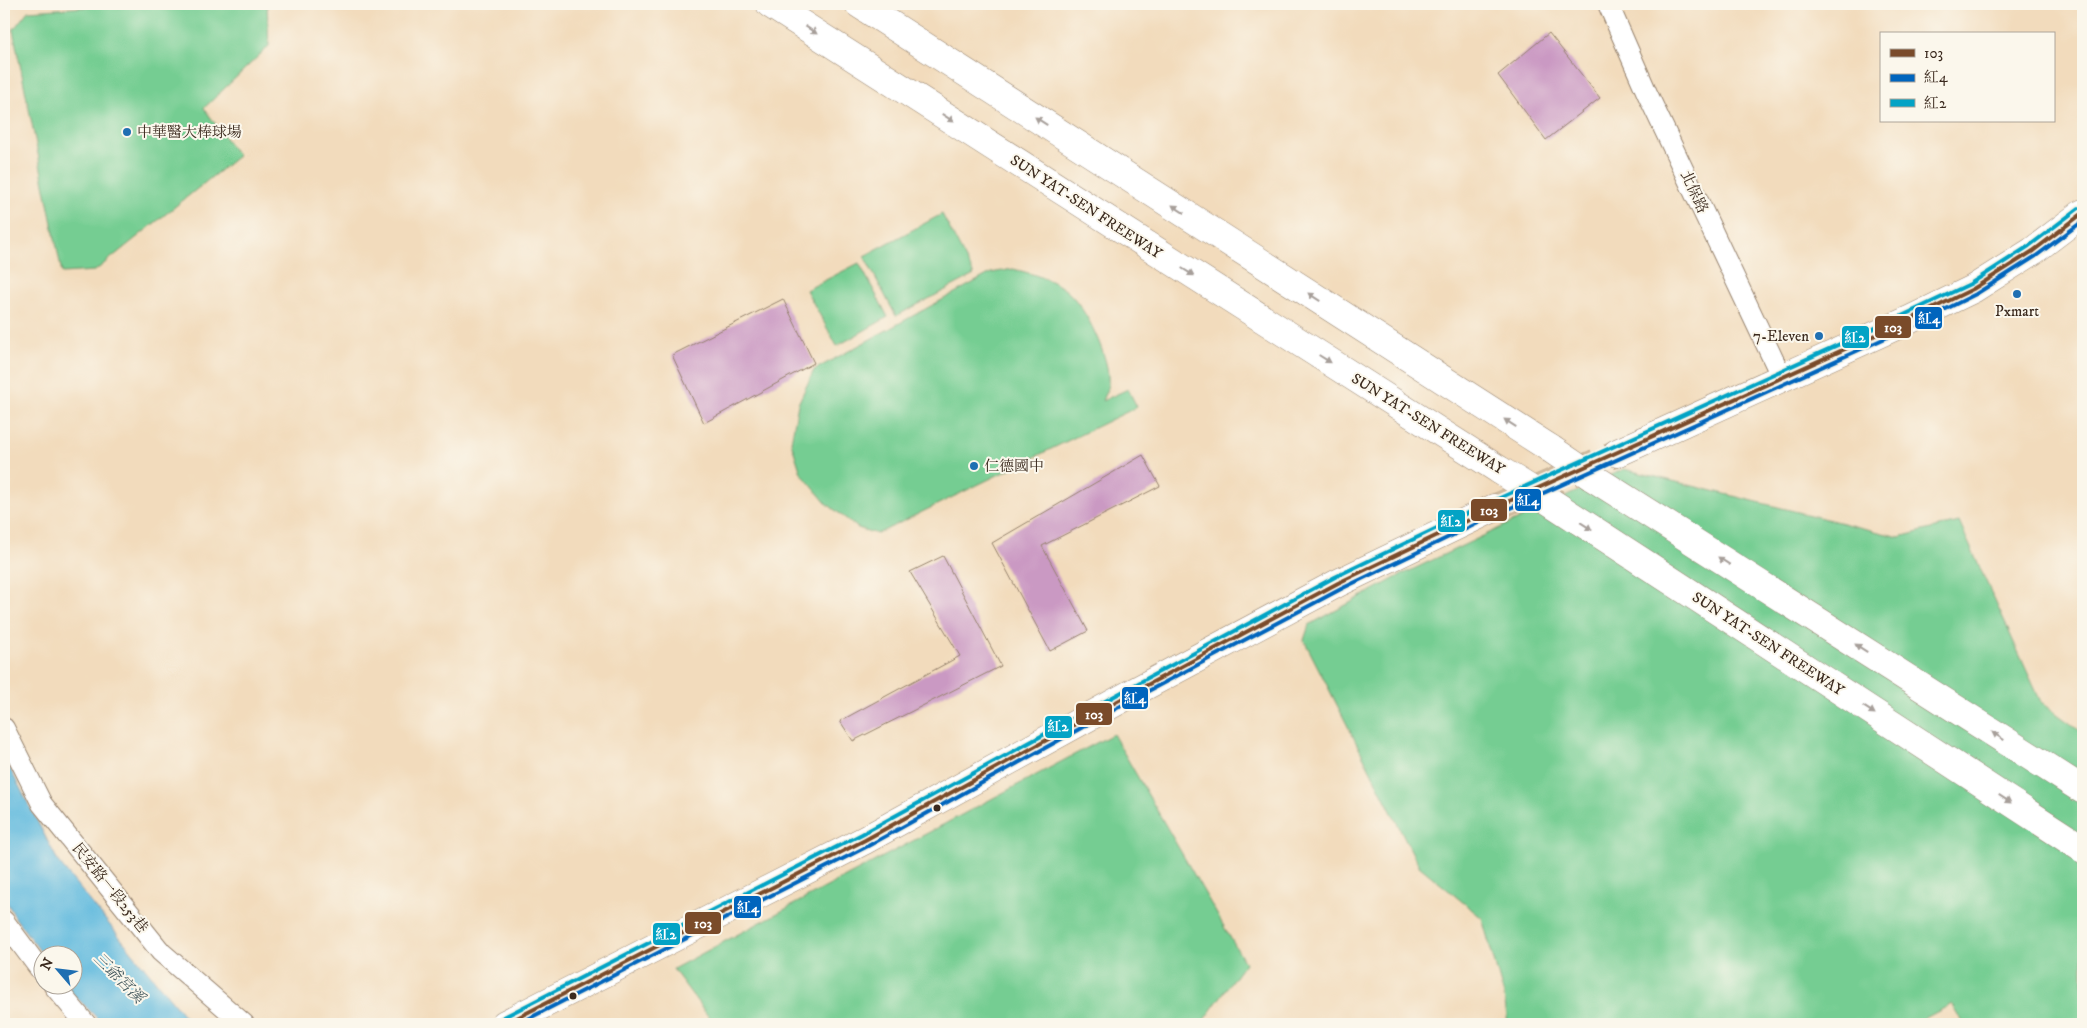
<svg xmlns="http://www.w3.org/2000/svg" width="2087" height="1028" font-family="'IM FELL DW Pica','Noto Serif TC',serif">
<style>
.green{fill:#75cd92;stroke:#587c58}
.water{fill:#60bade;stroke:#4e727e}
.building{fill:#ca99c3}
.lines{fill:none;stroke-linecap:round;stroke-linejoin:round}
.secondary-tunnel{stroke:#cdb89c;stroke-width:28;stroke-dasharray:28 14;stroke-linecap:butt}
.street-casing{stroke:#96826d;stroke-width:22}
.secondary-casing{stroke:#96826d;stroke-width:29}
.highway-casing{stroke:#96826d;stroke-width:29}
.street{stroke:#fff;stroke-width:20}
.secondary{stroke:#fff;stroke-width:28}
.highway{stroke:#fff;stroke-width:28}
.highway-bridge-casing{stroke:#96826d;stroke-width:29;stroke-linecap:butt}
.highway-bridge{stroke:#fff;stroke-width:28}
.bus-1-casing{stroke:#fbf7ec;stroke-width:8}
.bus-2-casing{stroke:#fbf7ec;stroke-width:8}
.bus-3-casing{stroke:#fbf7ec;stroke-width:8}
.bus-1{stroke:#7a4b2a;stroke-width:4}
.bus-2{stroke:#0065bd;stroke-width:4}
.bus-3{stroke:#03a3c5;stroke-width:4}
.oneway{fill:#a79f9a}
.poi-dot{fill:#1f6fb2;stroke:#fbf7ec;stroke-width:2}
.bus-dot{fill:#3b2a1e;stroke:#fbf7ec;stroke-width:2}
.labels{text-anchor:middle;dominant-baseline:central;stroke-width:4;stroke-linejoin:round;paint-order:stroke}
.poi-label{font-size:15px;fill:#3b2a1e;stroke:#fbf7ec;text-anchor:start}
.street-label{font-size:15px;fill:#3b2a1e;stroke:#fbf7ec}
.water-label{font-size:16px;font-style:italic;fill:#485c61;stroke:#fbf7ec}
.line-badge{stroke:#fbf7ec;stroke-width:2}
.badge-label{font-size:14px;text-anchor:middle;font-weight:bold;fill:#fff}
</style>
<rect width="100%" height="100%" fill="#fbf7ec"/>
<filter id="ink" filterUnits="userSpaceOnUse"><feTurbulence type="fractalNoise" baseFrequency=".02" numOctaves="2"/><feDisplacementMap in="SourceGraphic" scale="10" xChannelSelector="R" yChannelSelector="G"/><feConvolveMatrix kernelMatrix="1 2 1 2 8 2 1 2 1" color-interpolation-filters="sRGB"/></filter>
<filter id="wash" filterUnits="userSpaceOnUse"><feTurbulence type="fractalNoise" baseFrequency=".0096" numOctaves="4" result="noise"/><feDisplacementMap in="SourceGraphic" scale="20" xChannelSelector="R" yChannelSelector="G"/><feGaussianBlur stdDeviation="1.12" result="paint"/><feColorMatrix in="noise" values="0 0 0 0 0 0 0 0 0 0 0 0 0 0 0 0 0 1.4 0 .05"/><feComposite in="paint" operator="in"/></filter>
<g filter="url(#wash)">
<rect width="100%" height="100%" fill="#f2dbbc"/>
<!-- green -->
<g class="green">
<path d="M131,4H267L269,46L204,108L238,156L95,271L62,273L13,30L28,11Z"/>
<path d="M942,214L974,275L896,316L864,256Z"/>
<path d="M859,263L888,317L837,346L806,290Z"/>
<path d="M1013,269C1030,273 1056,280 1069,293C1086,308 1111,360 1108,383C1108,389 1104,395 1102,401L1128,389L1137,407L877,534L858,528L826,503L801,473L791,442L798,404L814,370L991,273Z"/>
<path d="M1624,469L1899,537L1959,522L2041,702L2083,733V1024H1964L1952,1004L1914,1024H1508L1504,996L1482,918L1419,866L1304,640L1309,625L1401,575Z"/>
<path d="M1113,734L1245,963L1201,1024H714L673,969Z"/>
</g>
<!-- water -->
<path class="water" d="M4,757L59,863L191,1024H103L65,986H72V956L43,955L16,919L4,897Z"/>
<g id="blocks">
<!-- building -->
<g class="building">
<path d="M1549,33L1600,98L1546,140L1498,75Z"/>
<path d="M783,299L814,363L704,423L672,355Z"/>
<path d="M1143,455L1160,486L1042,546L1088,631L1050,651L992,543Z"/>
<path d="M943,556L1001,666L853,741L840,721L960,656L910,572Z"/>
</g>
</g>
</g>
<g filter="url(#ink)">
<use href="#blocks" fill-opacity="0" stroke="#96826d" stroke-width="1"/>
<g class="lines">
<!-- secondary-tunnel -->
<path class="secondary-tunnel" d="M1494,508L1617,453"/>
<defs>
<g id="street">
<path d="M1608,4L1647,93L1782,378"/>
<path d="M4,728L42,804L161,952L244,1024"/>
<path d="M4,921L42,972"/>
<path d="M54,986L86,1024"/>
</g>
<g id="secondary">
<path d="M1617,453L1909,320L1973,289L2033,251L2083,213"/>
<path d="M505,1024L865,840L1134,692L1338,583L1494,508"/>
</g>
<g id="highway">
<path d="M770,4L1501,471"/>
<path d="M859,4L1551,449"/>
<path d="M1592,477L2083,790"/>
<path d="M1546,499L2083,849"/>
</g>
</defs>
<!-- street casing -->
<use href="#street" class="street-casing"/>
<!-- secondary casing -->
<use href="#secondary" class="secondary-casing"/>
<!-- highway casing -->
<use href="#highway" class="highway-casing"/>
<!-- street -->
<use href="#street" class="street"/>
<!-- secondary -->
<use href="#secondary" class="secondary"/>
<!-- highway -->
<use href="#highway" class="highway"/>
<defs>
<g id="highway-bridge">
<path d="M1551,449L1592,477"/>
<path d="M1501,471L1546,499"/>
</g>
</defs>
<!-- highway-bridge casing -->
<use href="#highway-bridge" class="highway-bridge-casing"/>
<!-- highway-bridge -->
<use href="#highway-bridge" class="highway-bridge"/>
<defs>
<path id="bus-1" d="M505,1024L865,840L1134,692L1338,583L1494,508L1909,320L1973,289L2033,251L2083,213"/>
<path id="bus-2" d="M518,1024L868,846L1137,697L1341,589L1497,514L1912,326L1976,294L2036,256L2083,221"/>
<path id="bus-3" d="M502,1018L862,834L1131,687L1335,577L1491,502L1906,314L1970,284L2029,246L2079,208"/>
</defs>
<!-- bus-1 casing -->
<use href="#bus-1" class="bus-1-casing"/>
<!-- bus-2 casing -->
<use href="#bus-2" class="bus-2-casing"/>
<!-- bus-3 casing -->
<use href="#bus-3" class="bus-3-casing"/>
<!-- bus-1 -->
<use href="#bus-1" class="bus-1"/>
<!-- bus-2 -->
<use href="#bus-2" class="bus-2"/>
<!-- bus-3 -->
<use href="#bus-3" class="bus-3"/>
</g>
<!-- one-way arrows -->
<defs><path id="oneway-solid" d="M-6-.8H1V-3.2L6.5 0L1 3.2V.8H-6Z" transform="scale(1.25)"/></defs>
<g class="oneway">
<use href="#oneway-solid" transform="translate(811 30) rotate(33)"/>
<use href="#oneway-solid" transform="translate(948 118) rotate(33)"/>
<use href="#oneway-solid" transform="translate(1041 121) rotate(-147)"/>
<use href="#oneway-solid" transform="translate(1178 209) rotate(-147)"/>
<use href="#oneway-solid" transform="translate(1188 272) rotate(32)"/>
<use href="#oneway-solid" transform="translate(1314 297) rotate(-147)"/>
<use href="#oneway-solid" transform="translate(1325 359) rotate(32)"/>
<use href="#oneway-solid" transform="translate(1510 423) rotate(-147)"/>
<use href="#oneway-solid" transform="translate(1586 526) rotate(33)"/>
<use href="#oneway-solid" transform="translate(1724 561) rotate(-147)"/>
<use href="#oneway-solid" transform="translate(1861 648) rotate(-147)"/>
<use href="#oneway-solid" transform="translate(1869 710) rotate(33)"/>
<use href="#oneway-solid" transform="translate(1998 736) rotate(-147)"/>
<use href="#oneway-solid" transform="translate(2005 799) rotate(33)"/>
</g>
</g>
<!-- markers -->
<g class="poi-dot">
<circle cx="127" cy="132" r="5"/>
<circle cx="2017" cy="294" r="5"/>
<circle cx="1819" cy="336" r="5"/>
<circle cx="974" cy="466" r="5"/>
</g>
<g class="bus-dot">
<circle cx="937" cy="808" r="4.5"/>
<circle cx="573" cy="996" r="4.5"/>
</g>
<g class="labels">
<!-- poi labels -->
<g class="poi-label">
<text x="137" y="132">中華醫大棒球場</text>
<text x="2017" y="311" text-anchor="middle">Pxmart</text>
<text x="1809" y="336" text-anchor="end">7-Eleven</text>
<text x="984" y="466">仁德國中</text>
</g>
<!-- street labels -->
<g class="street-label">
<text transform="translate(1694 192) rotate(65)">北保路</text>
<text transform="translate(1086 207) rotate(33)">SUN YAT-SEN FREEWAY</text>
<text transform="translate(1428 424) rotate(32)">SUN YAT-SEN FREEWAY</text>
<text transform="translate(1768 644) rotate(33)">SUN YAT-SEN FREEWAY</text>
<text transform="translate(110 888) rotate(51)">民安路一段253巷</text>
</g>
<!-- water labels -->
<g class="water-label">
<text transform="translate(119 978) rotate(45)">三爺宮溪</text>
</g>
</g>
<g class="line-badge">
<rect x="1914" y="306" width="29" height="24" rx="5" fill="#0065bd"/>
<rect x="1874" y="315" width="38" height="24" rx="5" fill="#7a4b2a"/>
<rect x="1841" y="325" width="29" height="24" rx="5" fill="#03a3c5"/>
<rect x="1514" y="488" width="28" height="24" rx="5" fill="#0065bd"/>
<rect x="1470" y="498" width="38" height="24" rx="5" fill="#7a4b2a"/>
<rect x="1437" y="509" width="29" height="24" rx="5" fill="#03a3c5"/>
<rect x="1121" y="686" width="28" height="24" rx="5" fill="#0065bd"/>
<rect x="1075" y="702" width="38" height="24" rx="5" fill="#7a4b2a"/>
<rect x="1044" y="715" width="29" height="24" rx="5" fill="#03a3c5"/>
<rect x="733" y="895" width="29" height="24" rx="5" fill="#0065bd"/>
<rect x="684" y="911" width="38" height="24" rx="5" fill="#7a4b2a"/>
<rect x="652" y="922" width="29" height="24" rx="5" fill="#03a3c5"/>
</g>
<g class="badge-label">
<text x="1929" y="323">紅4</text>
<text x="1893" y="332">103</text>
<text x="1855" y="342">紅2</text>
<text x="1528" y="505">紅4</text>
<text x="1489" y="515">103</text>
<text x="1451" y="526">紅2</text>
<text x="1135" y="703">紅4</text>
<text x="1094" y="719">103</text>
<text x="1058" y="731">紅2</text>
<text x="748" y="912">紅4</text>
<text x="703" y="928">103</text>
<text x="666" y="939">紅2</text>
</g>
<!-- margin -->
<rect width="2087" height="1028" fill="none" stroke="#fbf7ec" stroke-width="20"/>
<!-- legend -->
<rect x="1880" y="32" width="175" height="90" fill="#fbf7ec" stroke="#aea59a"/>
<rect x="1890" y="49" width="25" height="8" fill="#7a4b2a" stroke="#aea59a"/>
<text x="1924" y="58" font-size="15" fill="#3b2a1e">103</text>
<rect x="1890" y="74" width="25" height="8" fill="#0065bd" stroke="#aea59a"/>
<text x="1924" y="82" font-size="15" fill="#3b2a1e">紅4</text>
<rect x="1890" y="99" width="25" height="8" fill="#03a3c5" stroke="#aea59a"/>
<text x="1924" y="108" font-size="15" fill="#3b2a1e">紅2</text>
<!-- north arrow -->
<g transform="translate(58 970) rotate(298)"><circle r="24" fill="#fbf7ec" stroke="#aea59a"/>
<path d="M0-4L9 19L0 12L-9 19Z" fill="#1f6fb2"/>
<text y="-8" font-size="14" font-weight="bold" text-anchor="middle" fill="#3b2a1e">N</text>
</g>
</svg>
